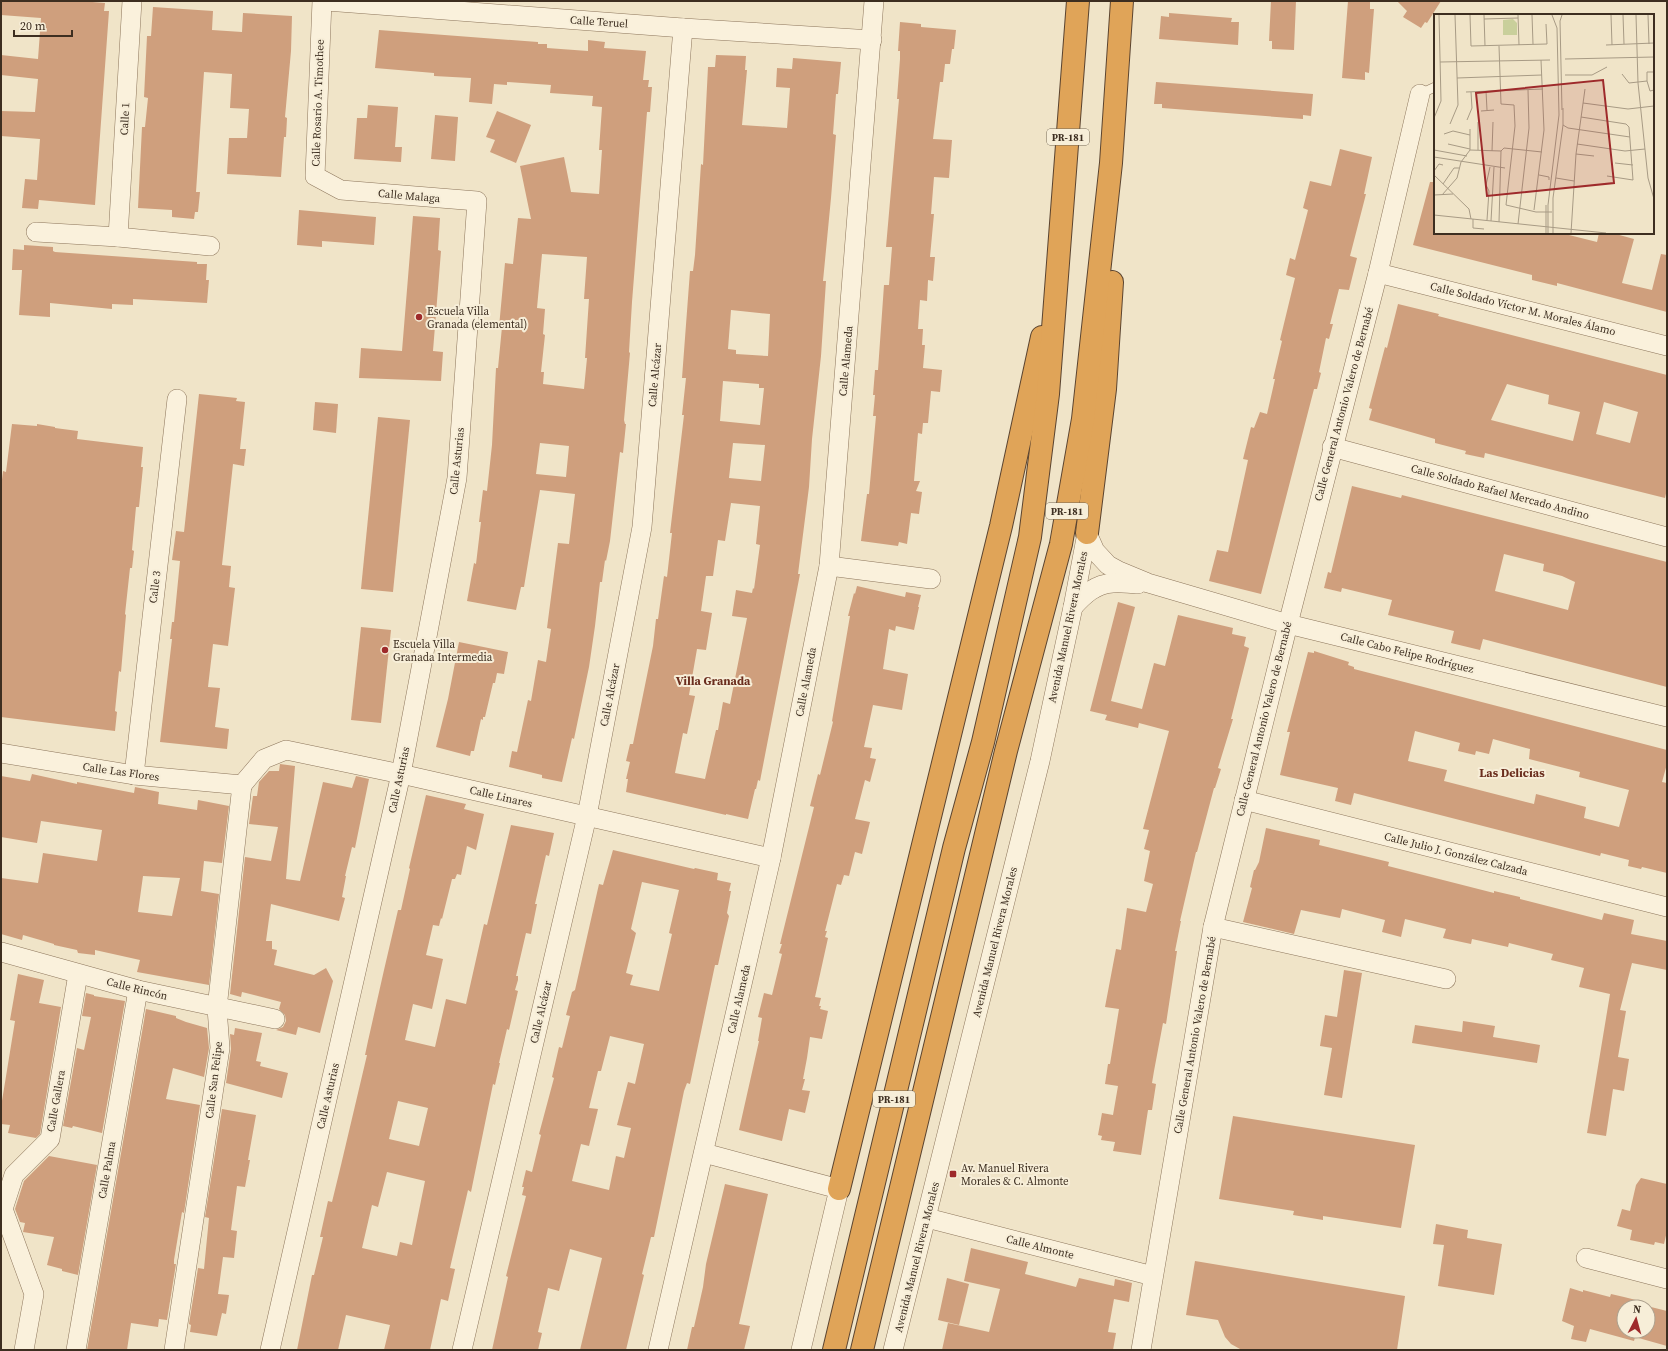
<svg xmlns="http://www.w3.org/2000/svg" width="1668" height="1351" font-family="'Source Serif 4',serif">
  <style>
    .building { fill: #cf9f7d; fill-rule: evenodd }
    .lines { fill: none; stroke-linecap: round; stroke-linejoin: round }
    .lane-casing { stroke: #8d765c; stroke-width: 10 }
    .street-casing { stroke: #8d765c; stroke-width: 20 }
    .highway-casing { stroke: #5b4430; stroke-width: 24 }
    .lane { stroke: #faf1dc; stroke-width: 9 }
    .street { stroke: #faf1dc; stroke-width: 19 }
    .highway { stroke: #e0a458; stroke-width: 22 }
    .poi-dot { fill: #9e2a2b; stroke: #f7eed8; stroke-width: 1.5 }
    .labels { text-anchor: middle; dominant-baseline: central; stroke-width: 4; stroke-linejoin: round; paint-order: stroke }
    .shield { fill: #f7eed8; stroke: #756857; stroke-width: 1 }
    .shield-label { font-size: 10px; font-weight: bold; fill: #3d2e20 }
    .street-label { font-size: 11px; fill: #3d2e20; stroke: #f7eed8 }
    .poi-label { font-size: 11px; fill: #3d2e20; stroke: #f7eed8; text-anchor: start }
    .neighbourhood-label { font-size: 12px; font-weight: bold; fill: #6b2e1e; stroke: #f7eed8 }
    .inset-road { fill: none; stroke: #a89b85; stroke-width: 1 }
    .view { fill: #9e2a2b; fill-opacity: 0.15; stroke: #9e2a2b; stroke-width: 2 }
    .inset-edge { fill: none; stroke: #3d2e20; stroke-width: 2 }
  </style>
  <rect width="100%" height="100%" fill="#f0e4c8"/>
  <!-- building -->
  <g class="building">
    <polygon points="1,1 80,1 105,3 104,11 109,11 95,205 39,200 38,209 22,208 25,179 37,180 40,139 1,136 1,111 35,112 38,79 1,75 1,55 38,59 41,18 1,15"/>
    <polygon points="1271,1 1296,1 1294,50 1272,49 1272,41 1269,41"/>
    <polygon points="1348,1 1370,1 1370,9 1374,9 1369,73 1365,72 1365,80 1342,78"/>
    <polygon points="1397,1 1441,1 1427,23 1425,22 1421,28 1403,17 1407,11"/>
    <polygon points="153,7 213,11 212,30 242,32 243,13 292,16 291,51 285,117 287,118 286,137 284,137 281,177 227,174 229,138 247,138 249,109 230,108 232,74 204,72 196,192 200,192 198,212 195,212 194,219 172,217 172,210 138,208 142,127 145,127 148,98 144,97 147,36 151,36"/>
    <polygon points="1169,13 1232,18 1231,22 1239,22 1238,45 1159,39 1161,16 1169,17"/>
    <polygon points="900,22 921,24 921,27 956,30 954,49 952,49 950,64 945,64 943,82 940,82 933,139 952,140 949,178 934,177 931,214 934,214 930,257 935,257 933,281 928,280 927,301 920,300 918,329 923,329 922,345 925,345 923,368 942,370 940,392 931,391 928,423 923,423 922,434 918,433 914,481 920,481 916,491 922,492 919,514 911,513 907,544 899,542 898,546 861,541 867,494 869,494 876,416 873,416 875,395 873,395 875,370 878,370 884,285 889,285 892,247 886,247 899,99 897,99 900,59 900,51 898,51"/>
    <path d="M379 30 538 42V44H547V48L588 51V40L605 42 604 48 646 51 643 80H649L648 87H652L650 112H647L632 302 629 352 630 353 624 420 625 424H626L623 453 620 452 610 541 606 561 605 560 602 582H600L595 626 589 667 574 739 572 738 562 782 542 778V775L509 767 512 751 517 752 528 700 531 701 538 660 546 662 551 629 547 628 558 543 569 544 575 494 540 490 524 587H521L516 610 467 601 474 563 476 564 481 522H479L483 490 487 491 492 445 496 368H498L502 327H499L505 263 513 264 518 218 531 219 520 166 564 157 571 192 599 194 602 150H599L602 107 592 106 593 96 550 93 551 85 507 82V85L494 84 492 104 469 102 471 78 434 76V73L375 68ZM542 254 587 257 584 299H589L585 358H587L584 389 543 384 544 372H541L545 335 543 334 545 309 537 308ZM540 443 569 446 566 477 536 474Z"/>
    <path d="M716 55 746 56 745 70H747L742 125 787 128 790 88 776 87 777 68 792 69 793 58 841 62 838 94H836L833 134 836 135 831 198 823 281H826L821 356 812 439 809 487 798 574H800L760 781 758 780 756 789H755L748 819 726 814V815L626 792 628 779H626L630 762 626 761 630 744H633L653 646 656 619H658L664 576 667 577 672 533H670L684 415H682L686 378H682L690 271H693L695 255 701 164 703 165 708 67H715ZM731 310 770 314 768 356 736 354V350L728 349ZM723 381 759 384V388H764L760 425 720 421ZM733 443 765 445 761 481 729 478ZM731 503 760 506 756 544 760 545 754 589 753 588 752 593 736 590 732 616 747 618 730 704 723 702 718 730H716L705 779 675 773 683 733 687 734 695 696 689 695 697 649 706 650 712 613 701 611 706 576H713L718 540 725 541Z"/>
    <polygon points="1156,82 1313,94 1311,116 1303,115 1303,119 1162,108 1162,104 1154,104"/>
    <polygon points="368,105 398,107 395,147 402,147 401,162 354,159 357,118 367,118"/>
    <polygon points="497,111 531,125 516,163 490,152 495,140 486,137"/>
    <polygon points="435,115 458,117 455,161 431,159"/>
    <polygon points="1340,149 1372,157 1364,194 1366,194 1350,256 1357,258 1349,290 1339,289 1330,324 1333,324 1329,339 1326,338 1319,372 1321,373 1317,389 1314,389 1261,594 1209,581 1217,550 1228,552 1248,460 1243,459 1251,427 1254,428 1260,412 1267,414 1275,379 1273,379 1282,341 1280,340 1295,278 1286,275 1290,258 1295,260 1308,210 1303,208 1310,181 1331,186"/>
    <polygon points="1430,182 1435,182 1435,233 1561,233 1597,242 1599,233 1612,233 1634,239 1622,283 1652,290 1661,254 1667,255 1667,312 1557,283 1557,286 1532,280 1532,275 1413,245"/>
    <polygon points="299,210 376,217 374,245 322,241 322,247 297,245"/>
    <polygon points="413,216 440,218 438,250 441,251 433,351 443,352 441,381 359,378 361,348 402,351"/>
    <polygon points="24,245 53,247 53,251 55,252 197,262 197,264 207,264 206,280 209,280 207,303 133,299 133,305 112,304 112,309 50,303 50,317 19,315 22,270 12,270 13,249 24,250"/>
    <path d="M1398 304 1439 314 1438 316 1667 375V489L1665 498 1485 453 1484 458 1465 454 1466 451 1435 443V439L1369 420 1372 409 1369 408 1385 347 1387 348ZM1507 384 1549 395 1548 404 1580 412 1573 441 1491 420ZM1604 402 1638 412 1630 443 1596 434Z"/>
    <polygon points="199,394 237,398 236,401 245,402 240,449 246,449 244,466 233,464 222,565 231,566 229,587 235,588 228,646 213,644 208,687 220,688 215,727 229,729 227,749 160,742 172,639 170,639 172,622 174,622 180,561 172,560 176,531 184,532"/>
    <polygon points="315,402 338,404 336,433 313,430"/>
    <polygon points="378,417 410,420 393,592 361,589"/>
    <polygon points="12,424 37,426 37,424 55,427 55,428 78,431 77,439 143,447 141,467 143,467 139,507 136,507 132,550 134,551 132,568 130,568 125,614 126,615 121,672 119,671 115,711 117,712 115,731 1,717 1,488 3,471 6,472"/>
    <path d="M1352 486 1401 498 1402 495 1667 562V687L1483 639 1480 650 1451 643 1454 631 1388 615 1392 600 1342 588 1341 592 1324 588 1328 572 1331 573ZM1504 554 1544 564 1543 571 1562 576 1575 582 1568 610 1495 591Z"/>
    <polygon points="857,586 905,597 906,592 921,595 918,607 919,607 914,630 896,626 895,631 889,629 883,669 908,674 902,710 873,705 864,747 872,748 870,758 876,759 870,782 865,780 855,819 870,822 862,854 855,852 849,876 844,875 841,885 837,884 825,931 827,931 825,937 828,938 815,997 821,998 819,1006 821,1006 820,1009 828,1011 822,1039 810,1037 807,1058 803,1079 805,1079 802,1090 810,1091 805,1113 789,1109 782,1141 739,1130 759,1041 758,1041 762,1018 758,1017 764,993 772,995 782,954 779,953 782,944 780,944 814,807 810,806 818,774 820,775 833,722 832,721 850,616 848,616 854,593 855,594"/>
    <polygon points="1118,602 1135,607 1111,701 1142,709 1154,663 1165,666 1178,615 1233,628 1232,634 1246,637 1244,646 1249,648 1231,719 1233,719 1218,768 1221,769 1215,788 1214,788 1197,852 1196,852 1180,921 1181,921 1175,951 1177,951 1166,1024 1163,1023 1154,1071 1152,1083 1156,1084 1152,1110 1148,1110 1141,1155 1113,1151 1115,1142 1101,1140 1102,1136 1098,1135 1102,1113 1113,1115 1118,1086 1105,1084 1108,1064 1110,1064 1119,1009 1105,1007 1116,949 1121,950 1127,908 1146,912 1153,884 1144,881 1150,851 1144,849 1149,830 1143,829 1169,731 1139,723 1138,728 1105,720 1107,715 1090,711"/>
    <polygon points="361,627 391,630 381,723 351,720"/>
    <polygon points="459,642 508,652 504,674 497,673 495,683 493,683 485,717 483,717 483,720 481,719 474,751 471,751 470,756 436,747 448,699"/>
    <path d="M1314 651 1349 662 1348 665 1354 667V669L1667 750V764L1662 782 1667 783V873L1642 867 1641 869 1628 866 1629 860 1601 853 1600 856 1354 793 1351 805 1335 801 1338 788 1280 775 1290 732H1287L1308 652 1314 653ZM1415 731 1460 743 1458 751 1475 755 1476 751 1489 754 1493 739 1530 749 1529 759 1580 772 1579 777 1629 790 1619 827 1584 818 1586 807 1536 794 1534 804 1444 781 1447 770 1408 761Z"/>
    <polygon points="280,764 295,766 286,879 300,881 323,782 352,788 356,776 369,779 355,848 352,847 345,876 346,876 342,897 345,898 339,921 271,904 266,941 272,941 272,949 277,950 274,965 314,975 326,968 333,981 320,1033 298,1027 296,1035 276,1030 283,1027 286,1021 285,1015 279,1009 281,1002 242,992 241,997 230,994 245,857 271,861 278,827 249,824 253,796 257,796 259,782 269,771 279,771"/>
    <path d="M32 774 77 784V782L134 793 135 787 159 792 158 804 197 810 198 800 229 806 222 863 204 861 201 891 219 894 209 985 137 972 140 960 95 950V955L78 953 77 950 54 945V944L23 935 22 940 1 934V878L38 883 43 853 97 861 102 830 41 821 37 843 1 837V776L30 781ZM143 876 180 878 172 916 138 912Z"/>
    <path d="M426 795 466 804 464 809 484 814 476 850 467 846 461 875 457 874 455 879H452L442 919 441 918 439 926 433 925 426 955 443 959 432 1009 413 1004 405 1040 435 1047 446 999 466 1004 484 924 487 925 511 825 554 833 549 856 546 855 535 904H537L531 934 526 933 516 976H518V980L515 990 518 991 509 1030 507 1029 499 1063H500L495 1085 493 1084 471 1192 468 1190 450 1268 455 1269 448 1301 441 1299 430 1350H384L390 1325 346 1315 338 1350H297L312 1275H314L323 1237H320L328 1201 332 1202 341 1165 367 1055H365L368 1041 384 970 398 910H401L410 869 409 868ZM398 1101 428 1108 419 1146 389 1139ZM387 1172 425 1181 412 1245 400 1242 397 1256 362 1248 372 1205 378 1207Z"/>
    <polygon points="1266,828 1320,840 1319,845 1389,862 1388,866 1494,893 1494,891 1520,897 1520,899 1602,920 1604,913 1634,920 1631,934 1667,941 1667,970 1632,963 1620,1010 1626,1011 1618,1057 1629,1059 1624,1091 1613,1089 1606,1136 1587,1133 1610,994 1579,987 1584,968 1551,960 1553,954 1509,943 1508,947 1472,939 1471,944 1443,938 1446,929 1405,919 1401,937 1382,932 1385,920 1342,909 1340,918 1301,910 1294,934 1243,922 1252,888 1250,887 1254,870 1255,870 1259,862"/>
    <path d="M613 850 694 869 695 868 718 873 717 880 731 883 729 891H731L727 913 729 916 723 942 718 965H715L690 1084 687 1083 684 1091 654 1237H651L642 1274 644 1275 626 1350H580L602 1258 570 1249 559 1291 548 1288 538 1332 542 1333 538 1350H492L508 1277 506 1276 526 1196 522 1195 524 1187H522L526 1170 532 1172 541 1135 539 1134 554 1078 552 1077 559 1047 562 1048 570 1016 566 1015 572 992 575 990 599 884 603 885ZM642 882 679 890 669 933 672 934 659 991 630 985 633 975 626 973 636 933 631 929ZM610 1036 644 1044 635 1084 628 1082 617 1125 631 1128 624 1158 616 1156 609 1190 572 1181 581 1144 589 1146 598 1109 589 1108 598 1071H601Z"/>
    <polygon points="1344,970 1362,973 1342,1098 1324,1095 1332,1048 1320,1046 1325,1015 1337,1017"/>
    <polygon points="18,974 44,980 39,1003 61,1007 40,1134 36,1138 8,1133 10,1125 1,1124 1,1107 15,1021 10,1020"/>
    <polygon points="86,993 94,995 94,996 125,1001 102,1133 73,1126 72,1128 63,1126 77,1048 84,1050 91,1017 82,1016"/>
    <polygon points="146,1009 176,1016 176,1018 186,1022 207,1028 209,1048 204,1077 173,1068 166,1099 200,1105 184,1213 182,1212 174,1260 174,1264 176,1264 167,1320 159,1319 158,1327 131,1323 127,1350 87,1350"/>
    <polygon points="1463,1021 1495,1026 1493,1037 1540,1045 1537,1063 1412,1043 1415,1025 1462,1032"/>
    <polygon points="235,1028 262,1033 256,1061 261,1062 260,1066 288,1073 282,1098 226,1083 231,1049 230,1034 234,1035"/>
    <polygon points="222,1109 256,1115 248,1160 250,1160 245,1187 237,1186 231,1230 237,1231 234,1258 223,1257 218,1294 229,1295 226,1314 222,1313 217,1336 190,1332 191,1325 189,1324 198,1268 204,1269 209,1218 205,1217"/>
    <polygon points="1233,1116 1415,1145 1401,1228 1323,1216 1323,1220 1293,1215 1294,1211 1219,1199"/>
    <polygon points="49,1156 97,1165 78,1275 62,1271 62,1269 47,1265 54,1237 23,1232 25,1223 20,1222 15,1209 24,1181"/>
    <polygon points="1641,1178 1667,1184 1667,1231 1664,1244 1655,1242 1654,1245 1630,1240 1632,1230 1617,1226 1622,1209 1630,1211 1636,1185"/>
    <polygon points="725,1184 768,1194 739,1324 750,1326 744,1350 687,1350 692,1327 694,1327 703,1287 706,1264"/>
    <polygon points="1436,1224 1468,1230 1467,1238 1502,1244 1494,1295 1438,1286 1444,1245 1433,1244"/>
    <polygon points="971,1248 1028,1262 1025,1274 1076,1287 1079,1278 1114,1286 1115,1279 1132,1283 1129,1302 1114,1299 1108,1332 1116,1333 1113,1350 942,1350 948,1323 989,1332 1000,1289 964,1281"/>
    <polygon points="1195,1261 1405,1296 1397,1350 1240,1349 1231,1344 1225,1337 1218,1320 1186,1315"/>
    <polygon points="947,1278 969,1284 959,1325 938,1320"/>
    <path d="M1570 1288 1583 1292V1290L1610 1297 1611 1294 1624 1297 1644 1302 1643 1305 1667 1311V1346L1635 1337 1634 1341 1590 1329 1586 1342 1571 1339 1574 1326 1562 1321ZM1624 1307H1648V1331H1624Z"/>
  </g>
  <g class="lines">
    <!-- lane casing -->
    <g class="lane-casing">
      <polyline id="lane" points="1420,94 1435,87"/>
    </g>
    <!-- street casing -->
    <g class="street-casing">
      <g id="street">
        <polyline points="326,1 683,28 872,40"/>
        <polyline points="36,232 118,237 210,246"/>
        <polyline points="118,237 132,1"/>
        <polyline points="1378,273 1667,346"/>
        <polyline points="1332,447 1667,537"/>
        <polyline points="1087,533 1095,551 1108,565 1119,571 1148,583 1288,624 1667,717"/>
        <polyline points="829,566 931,579"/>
        <path d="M1073 607C1084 595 1095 584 1113 583 1121 582 1130 584 1138 584"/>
        <polyline points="1,753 134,775 242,785"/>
        <polyline points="134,775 177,399"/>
        <polyline points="242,785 264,759 286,750 401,774 771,858"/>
        <polyline points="1244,800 1667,907"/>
        <polyline points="1213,927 1446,979"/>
        <polyline points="1,952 138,990 275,1019"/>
        <polyline points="704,1153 839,1189 801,1350"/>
        <polyline points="927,1218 1153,1276"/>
        <polyline points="1586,1258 1667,1279"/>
        <polyline points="24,1350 34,1294 3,1209 14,1175 50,1139 78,974"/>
        <polyline points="76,1350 138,990"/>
        <polyline points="174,1350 220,1048 217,1008 242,785"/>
        <polyline points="270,1350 401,774 457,478 477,201 341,190 315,176 322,1"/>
        <polyline points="462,1350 587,816 642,527 683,28"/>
        <polyline points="658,1350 771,858 829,566 874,1"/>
        <polyline points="893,1350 1040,761 1073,607 1087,533"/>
        <polyline points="1141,1350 1213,927 1288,624 1378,273 1420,94"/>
      </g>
    </g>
    <!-- highway casing -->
    <g class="highway-casing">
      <g id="highway">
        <polyline points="1087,533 1105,389 1112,282"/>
        <polyline points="839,1189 1001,526 1042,337"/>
        <polyline points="834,1350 954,848 983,742 1030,537 1048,394 1078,1"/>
        <polyline points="862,1350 1006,751 1061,544 1083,419 1111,163 1122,1"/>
      </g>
    </g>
    <!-- lane -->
    <use href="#lane" class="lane"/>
    <!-- street -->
    <use href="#street" class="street"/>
    <!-- highway -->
    <use href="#highway" class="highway"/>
  </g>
  <!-- markers -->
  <g class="poi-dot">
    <circle cx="419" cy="317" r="4"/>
    <circle cx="385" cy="650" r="4"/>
    <rect x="949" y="1170" width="8" height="8" rx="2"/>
  </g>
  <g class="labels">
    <!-- shield labels -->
    <g class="shield">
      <rect x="1047" y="129" width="42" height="16" rx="3"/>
      <rect x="1046" y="503" width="42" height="16" rx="3"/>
      <rect x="873" y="1091" width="42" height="16" rx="3"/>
    </g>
    <g class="shield-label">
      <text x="1068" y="137">PR-181</text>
      <text x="1067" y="511">PR-181</text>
      <text x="894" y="1099">PR-181</text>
    </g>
    <!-- street labels -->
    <g class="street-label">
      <text transform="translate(599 22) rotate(4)">Calle Teruel</text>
      <text transform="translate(318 103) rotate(-88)">Calle Rosario A. Timothee</text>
      <text transform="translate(125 119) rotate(-87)">Calle 1</text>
      <text transform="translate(409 196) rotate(5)">Calle Malaga</text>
      <text transform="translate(1523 309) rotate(14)">Calle Soldado Víctor M. Morales Álamo</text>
      <text transform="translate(846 361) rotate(-85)">Calle Alameda</text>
      <text transform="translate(655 375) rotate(-85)">Calle Alcázar</text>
      <text transform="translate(1344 404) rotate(-75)">Calle General Antonio Valero de Bernabé</text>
      <text transform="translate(457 461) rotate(-84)">Calle Asturias</text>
      <text transform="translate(1500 492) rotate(15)">Calle Soldado Rafael Mercado Andino</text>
      <text transform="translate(155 587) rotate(-83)">Calle 3</text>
      <text transform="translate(1068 627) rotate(-78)">Avenida Manuel Rivera Morales</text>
      <text transform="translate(1407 653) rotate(14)">Calle Cabo Felipe Rodríguez</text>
      <text transform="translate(806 682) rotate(-79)">Calle Alameda</text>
      <text transform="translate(610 695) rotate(-79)">Calle Alcázar</text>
      <text transform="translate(1264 719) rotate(-76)">Calle General Antonio Valero de Bernabé</text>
      <text transform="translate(121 772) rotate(8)">Calle Las Flores</text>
      <text transform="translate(399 780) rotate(-78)">Calle Asturias</text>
      <text transform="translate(501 797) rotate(13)">Calle Linares</text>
      <text transform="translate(1456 854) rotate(14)">Calle Julio J. González Calzada</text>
      <text transform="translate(995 942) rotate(-76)">Avenida Manuel Rivera Morales</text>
      <text transform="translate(137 989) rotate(14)">Calle Rincón</text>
      <text transform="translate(739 999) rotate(-77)">Calle Alameda</text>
      <text transform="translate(541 1012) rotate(-77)">Calle Alcázar</text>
      <text transform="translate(1195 1035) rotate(-80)">Calle General Antonio Valero de Bernabé</text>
      <text transform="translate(214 1080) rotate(-83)">Calle San Felipe</text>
      <text transform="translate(328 1096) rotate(-77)">Calle Asturias</text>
      <text transform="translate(56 1101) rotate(-80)">Calle Gallera</text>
      <text transform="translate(107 1170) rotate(-80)">Calle Palma</text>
      <text transform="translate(1040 1247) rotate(14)">Calle Almonte</text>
      <text transform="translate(917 1257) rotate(-76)">Avenida Manuel Rivera Morales</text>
    </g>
    <!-- poi labels -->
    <g class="poi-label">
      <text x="427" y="311">Escuela Villa<tspan x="427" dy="13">Granada (elemental)</tspan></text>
      <text x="393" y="644">Escuela Villa<tspan x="393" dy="13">Granada Intermedia</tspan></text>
      <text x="961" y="1168">Av. Manuel Rivera<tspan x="961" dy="13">Morales &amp; C. Almonte</tspan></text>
    </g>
    <!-- neighbourhood labels -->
    <g class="neighbourhood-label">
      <text x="713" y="681">Villa Granada</text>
      <text x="1512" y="773">Las Delicias</text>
    </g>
  </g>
  <!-- overview -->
  <g transform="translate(1434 14)">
    <rect width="220" height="220" fill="#f0e4c8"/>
    <path d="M79 5 83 9V21H69V6Z" fill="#c9cf9b"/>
    <path class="inset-road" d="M36 1 37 32 113 30 112 10M50 1 51 32M84 1 85 31M98 1 99 30M177 1 178 31M189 1 190 30M202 1 204 69 214 164 220 185M214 1 215 30M50 5 84 4M172 31 220 29M65 32 67 90 80 91 81 112 72 191 102 198H118M131 45 220 43M6 48 116 46M188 60 195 69 213 67 216 77 220 76M131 61H158L173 53M23 64 108 61M213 67V58H220M52 77 53 96M32 78 109 75M149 89 194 95 220 92M128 96 126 7 128 1M47 97 60 96M147 103 192 110 195 113 199 166 173 162M0 104 7 87 5 1M33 106 38 94 37 78M16 110 24 91 21 1M129 111V94M10 120 19 117 36 121M14 130 36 135M143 130 191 137 211 135M0 136 33 142M36 136 67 137M44 136V108M58 137 59 108M67 137 70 134 108 138M142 140 160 142M0 143 71 154M181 149 199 151M0 157 5 150 9 151M0 161 35 195 37 205M105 161 115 163V166M122 164 140 167M9 170 20 154H25M0 181 19 180M8 181 23 164 27 148 36 136V115M100 196 110 116 107 46M0 201 172 219M39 205V214L50 215M53 206 55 177 52 171 56 153M57 207 60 153M65 208 67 137M84 210 95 114 94 76M112 219V191M114 219V191L125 101 123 14 118 1M119 219V184L129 111 134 114 196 123M137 219 142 140 151 75"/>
    <path class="view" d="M169 66 180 169 53 182 42 79Z"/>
    <rect width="220" height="220" class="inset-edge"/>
  </g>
  <!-- border -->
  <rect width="1668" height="1351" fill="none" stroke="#3d2e20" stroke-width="4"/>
  <!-- north arrow -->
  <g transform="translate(1636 1319) rotate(6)"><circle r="19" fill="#f7eed8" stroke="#ada18e"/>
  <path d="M0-3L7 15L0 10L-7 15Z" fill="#9e2a2b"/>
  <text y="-6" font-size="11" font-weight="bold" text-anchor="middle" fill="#3d2e20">N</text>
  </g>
  <!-- scale -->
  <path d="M14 30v6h58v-6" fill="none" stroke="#3d2e20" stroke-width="2"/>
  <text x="20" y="30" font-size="12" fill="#3d2e20" stroke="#f7eed8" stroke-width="3" paint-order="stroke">20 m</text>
</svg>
